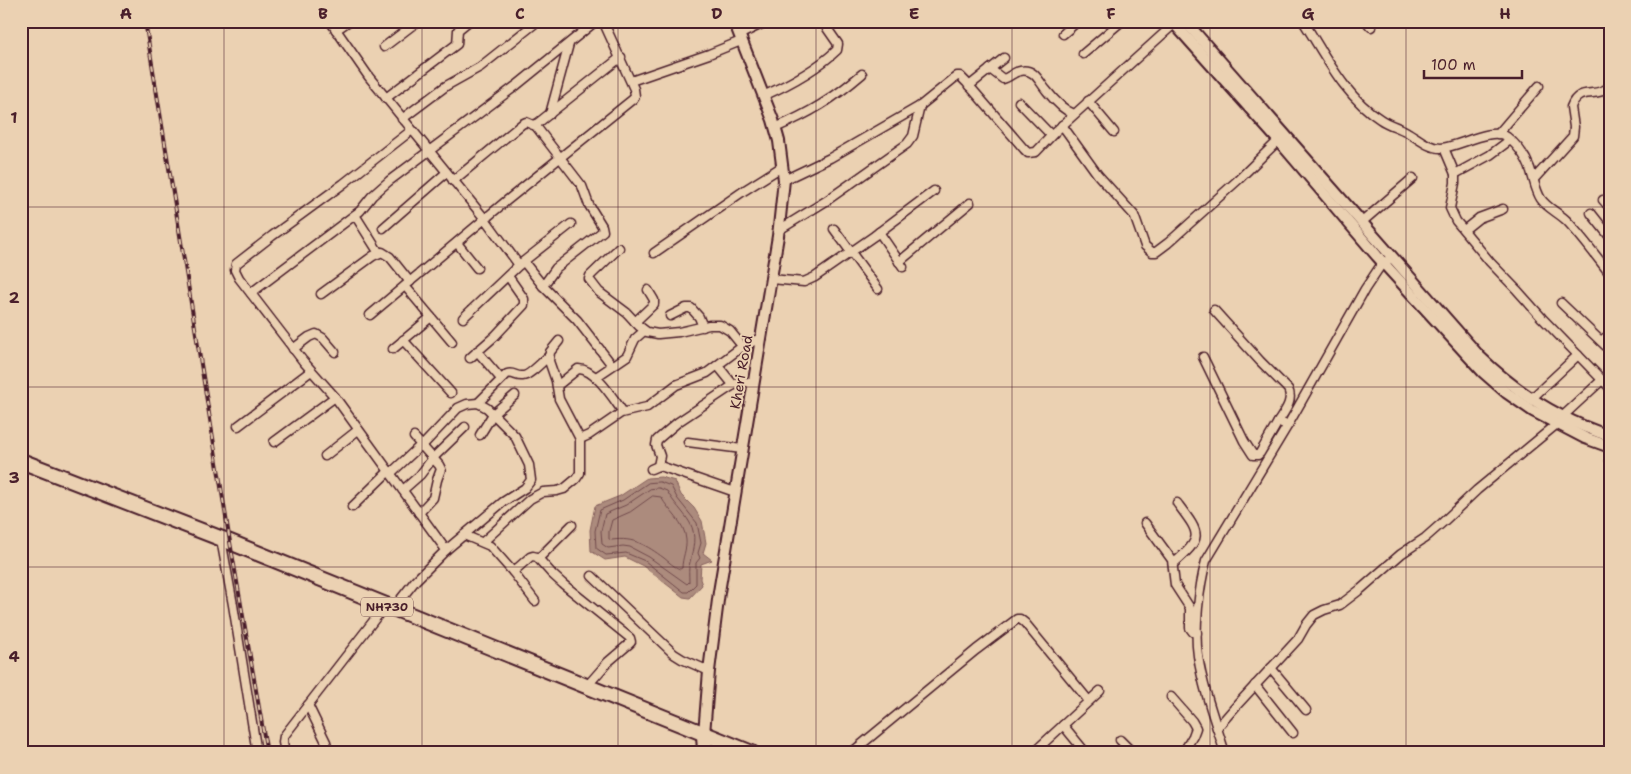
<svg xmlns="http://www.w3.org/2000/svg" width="1631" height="774" font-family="'Shantell Sans',sans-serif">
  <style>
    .water { fill: #ac8b7d; stroke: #85605c }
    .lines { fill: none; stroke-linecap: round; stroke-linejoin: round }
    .shore { stroke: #714a4c; stroke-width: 1 }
    .street-casing { stroke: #4a1f2b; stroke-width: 11 }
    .secondary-casing { stroke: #4a1f2b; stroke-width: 14 }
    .highway-casing { stroke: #4a1f2b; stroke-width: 18 }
    .street { stroke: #ebd1b2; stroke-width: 8 }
    .secondary { stroke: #ebd1b2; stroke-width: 10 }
    .highway { stroke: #ebd1b2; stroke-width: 14 }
    .rail-casing { stroke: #4a1f2b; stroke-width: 4 }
    .rail { stroke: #ebd1b2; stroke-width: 2; stroke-dasharray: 5.5; stroke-linecap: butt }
    .grid { fill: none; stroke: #4a1f2b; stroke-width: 1; stroke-opacity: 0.55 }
    .labels { text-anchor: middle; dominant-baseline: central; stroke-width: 4; stroke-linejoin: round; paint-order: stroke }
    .shield { fill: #ebd1b2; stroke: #7a5454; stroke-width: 1 }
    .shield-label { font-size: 12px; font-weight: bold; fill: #4a1f2b }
    .street-label { font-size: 14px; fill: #4a1f2b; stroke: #ebd1b2 }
    .neatline { fill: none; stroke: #4a1f2b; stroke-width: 2 }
    .grid-label { font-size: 16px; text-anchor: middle; font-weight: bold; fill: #4a1f2b }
  </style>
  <rect width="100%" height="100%" fill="#ebd1b2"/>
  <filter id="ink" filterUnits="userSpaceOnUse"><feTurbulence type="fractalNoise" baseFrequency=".02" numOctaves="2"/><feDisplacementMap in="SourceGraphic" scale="10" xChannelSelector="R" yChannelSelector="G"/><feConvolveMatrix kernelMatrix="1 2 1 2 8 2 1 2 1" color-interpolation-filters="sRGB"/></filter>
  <g filter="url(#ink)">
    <!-- water -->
    <polygon class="water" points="661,477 675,481 681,495 694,508 702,521 706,543 703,553 712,560 701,564 700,579 702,585 690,598 683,597 643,566 625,557 605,560 591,551 590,530 595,506 620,496 647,478"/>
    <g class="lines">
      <!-- shore -->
      <g class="shore">
        <polygon points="660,482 671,486 677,498 697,523 701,543 698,553 700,558 696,563 696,584 688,592 684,592 645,561 626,553 606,555 596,548 595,531 600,510 623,500 648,483"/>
        <path d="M659 488 667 491C674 504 683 511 690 523 697 535 693 550 690 562 688 568 689 575 689 582L687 584 649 557 630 547 623 546 608 548 602 544 601 531 605 514 626 505 650 489Z"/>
        <path d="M653 496 661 497C669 512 685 522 686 540 687 549 682 558 682 568L680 569C674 567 669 562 664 558 646 545 634 537 612 540L609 539V531L612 520 630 512Z"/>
      </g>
      <!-- street casing -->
      <g class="street-casing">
        <g id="street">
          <polyline points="330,21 369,77 485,219 519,265"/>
          <path d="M1303 21C1325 55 1345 97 1380 119 1388 125 1399 127 1407 132 1418 138 1428 148 1441 148 1459 147 1492 126 1507 137 1520 147 1529 162 1533 178 1535 185 1537 193 1541 199 1547 208 1559 213 1567 221 1583 238 1596 256 1610 274"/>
          <polyline points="1366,21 1371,27"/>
          <polyline points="336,30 349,21"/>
          <polyline points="1063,34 1078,21"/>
          <polyline points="739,35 768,21"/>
          <polyline points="384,47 418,21"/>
          <polyline points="1083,54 1122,21"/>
          <path d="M990 69 1003 79C1009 78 1013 72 1020 71 1035 68 1039 82 1047 91 1054 100 1063 110 1074 114"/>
          <polyline points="631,81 709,54 741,41"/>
          <polyline points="969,86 1004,58"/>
          <path d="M763 96C790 84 816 70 837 50L838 44 822 21"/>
          <polyline points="386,98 457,44 458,30 469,21"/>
          <polyline points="1088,101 1114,132"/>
          <polyline points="1019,102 1051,135"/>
          <polyline points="550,114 569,44"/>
          <polyline points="402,119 446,86 480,67 538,21"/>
          <polyline points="535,125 582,186 589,205 602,226 603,231 556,268 543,286"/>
          <polyline points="1062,125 1098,175 1134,215 1145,246 1152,252 1156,252 1168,243 1238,180 1282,137"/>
          <path d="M775 128C810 113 833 99 862 74"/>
          <polyline points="412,130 343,184 272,236 236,264 235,270 239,278 303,361 335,397 446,550"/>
          <polyline points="1498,134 1539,86"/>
          <polyline points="1444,148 1455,174 1455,183 1450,208 1456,221 1490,262 1517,290 1542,318 1610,388"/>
          <polyline points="1455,174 1490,155 1510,140"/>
          <path d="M1534 179 1573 136 1574 127 1571 107C1579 85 1595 100 1610 86"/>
          <polyline points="784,180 830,158 920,106 957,76 960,76 966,82 1024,149 1028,153 1036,152 1055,132 1174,24"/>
          <polyline points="453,181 522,124 526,122 533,125 538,123 621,57"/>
          <polyline points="1603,200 1610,208"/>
          <polyline points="1591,213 1610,237"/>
          <polyline points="355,215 379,253"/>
          <polyline points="1362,222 1413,178"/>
          <polyline points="383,228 446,173"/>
          <polyline points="834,229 878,289"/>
          <polyline points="779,230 826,201 907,144 913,136 920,106"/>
          <polyline points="1464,230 1479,218 1503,209"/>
          <polyline points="879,232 903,267"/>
          <polyline points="457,243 477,268"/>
          <polyline points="619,248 590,276 589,279 599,292 627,313 639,326 647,332 658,334 679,332 709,325 720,325 730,331 743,347"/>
          <polyline points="654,253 745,190 783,166"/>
          <polyline points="524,262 543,286 577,320 612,365"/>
          <polyline points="899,262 970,203"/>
          <polyline points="771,279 804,282 815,277 874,236 934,191"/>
          <polyline points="405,286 452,342"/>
          <polyline points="251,293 360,211 372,196 389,181 517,85 596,21"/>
          <polyline points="321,294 373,256 382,252 390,257 410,282"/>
          <polyline points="1561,303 1610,350"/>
          <path d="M1214 310 1260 361 1288 389C1294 401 1284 412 1278 422"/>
          <polyline points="370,315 505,202 633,99 635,96 634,89 603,21"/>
          <polyline points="670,316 686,308 691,308 699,317 703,327"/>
          <polyline points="463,318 519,265 571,224"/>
          <polyline points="635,322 654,304 654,300 648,290"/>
          <polyline points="403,340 451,393"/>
          <polyline points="1601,341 1610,334"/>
          <polyline points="293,349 309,337 316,334 323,338 335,352"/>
          <polyline points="393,349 431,317"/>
          <polyline points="477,351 501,379"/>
          <polyline points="1203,357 1244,441 1253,455 1258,455 1260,453 1278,422 1288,425"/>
          <polyline points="470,358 495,336 524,305 524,299 508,276"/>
          <polyline points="596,377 627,356 635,339 644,331"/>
          <path d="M557 386 578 369C595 368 614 400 623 412"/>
          <polyline points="732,386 743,381 753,384"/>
          <polyline points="1531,399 1578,355"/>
          <path d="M478 403 507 374C514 372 516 377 523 376 529 376 543 361 549 356"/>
          <polyline points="1562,417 1602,380"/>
          <polyline points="238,426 311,371"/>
          <polyline points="480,435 493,414 515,395"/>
          <polyline points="414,437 439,465 441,469 437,480 433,498 419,513"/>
          <polyline points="580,439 589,435 621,413 647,407 676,385 707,373 739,349 760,338"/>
          <polyline points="274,442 335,397"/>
          <polyline points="688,442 742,449"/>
          <polyline points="325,456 358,430"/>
          <polyline points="1610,459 1610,460"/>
          <polyline points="658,466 660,456 656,445 657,440 678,422 732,386 731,382 718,366"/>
          <polyline points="651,469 658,466 663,467 735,492"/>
          <polyline points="391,473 421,445"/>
          <polyline points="403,490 420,475 433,458 465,427"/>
          <polyline points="352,507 389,471"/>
          <polyline points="1145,523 1172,560 1175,585 1190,608 1190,628 1193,632 1197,633"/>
          <polyline points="464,535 490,546 513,572 535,601"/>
          <polyline points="221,539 233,605 257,753"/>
          <polyline points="483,542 530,499 543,492 557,491 564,489 576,479 580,473 580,439 559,399 556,381 549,361 550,352 559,341"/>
          <polyline points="539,558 572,525"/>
          <path d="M1173 564C1204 537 1201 535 1177 503"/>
          <polyline points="513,572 530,557 533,556 537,557 552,574 563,584 630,638 631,642 629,644 608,662 587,686"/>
          <polyline points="592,576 674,654 682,659 709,671"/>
          <polyline points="393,609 415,581 446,550 503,502 525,488 531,480 529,465 515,436 487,408 478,403 467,404 458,408 422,446"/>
          <polyline points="1271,668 1306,710"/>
          <polyline points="1255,685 1293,733"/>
          <polyline points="1171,697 1192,721 1196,728 1193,736 1183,753"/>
          <polyline points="308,705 326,742 329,753"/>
          <polyline points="1063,725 1086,753"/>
          <polyline points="1217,728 1237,705 1298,639 1306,625 1314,615 1324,610 1340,605 1361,589 1401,554 1425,538 1442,523 1477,490 1557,424"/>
          <polyline points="1120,740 1133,753"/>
          <polyline points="285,753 283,742 284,736 385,606"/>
          <polyline points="851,753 976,650 1017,619 1020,619 1025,623 1089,701"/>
          <polyline points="1033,753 1100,691"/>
          <path d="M1225 753C1215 721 1203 689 1198 656 1194 630 1199 587 1206 561L1288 425 1365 289 1383 262 1387 261"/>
        </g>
      </g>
      <!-- secondary casing -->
      <g class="secondary-casing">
        <g id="secondary">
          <polyline points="1172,21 1279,141 1377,256 1483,372 1507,393 1533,411 1585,438 1610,447"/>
          <path d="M1185 21 1480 357C1517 393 1560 420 1610 436"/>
          <polyline points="704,734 709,671 719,592 778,236 784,180 779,141 773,120 734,21"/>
        </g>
      </g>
      <!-- highway casing -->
      <g class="highway-casing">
        <g id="highway">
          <polyline points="21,461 230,542 752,753"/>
          <polyline points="704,734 705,753"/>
        </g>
      </g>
      <!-- street -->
      <use href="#street" class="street"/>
      <!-- secondary -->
      <use href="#secondary" class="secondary"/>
      <!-- highway -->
      <use href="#highway" class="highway"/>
      <!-- rail casing -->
      <g class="rail-casing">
        <polyline id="rail" points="145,21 230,542 267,753"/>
      </g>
      <!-- rail -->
      <use href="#rail" class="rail"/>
    </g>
  </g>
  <!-- grid -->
  <path class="grid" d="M224 21V753M422 21V753M618 21V753M816 21V753M1012 21V753M1210 21V753M1406 21V753M21 207H1610M21 387H1610M21 567H1610"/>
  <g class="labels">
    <!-- shield labels -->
    <rect class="shield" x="361" y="597.5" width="52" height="19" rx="4"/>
    <g class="shield-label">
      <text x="387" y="607">NH730</text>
    </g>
    <!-- street labels -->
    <g class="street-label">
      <text transform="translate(741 372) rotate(-80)">Kheri Road</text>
    </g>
  </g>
  <!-- margin -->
  <rect width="1631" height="774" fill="none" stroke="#ebd1b2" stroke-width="55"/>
  <!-- scale -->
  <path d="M1424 70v8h98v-8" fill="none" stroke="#4a1f2b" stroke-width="2.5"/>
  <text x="1431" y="70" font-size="15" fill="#4a1f2b" stroke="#ebd1b2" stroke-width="4" paint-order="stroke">100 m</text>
  <rect x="28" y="28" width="1576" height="718" class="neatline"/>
  <g class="grid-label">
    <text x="126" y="19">A</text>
    <text x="323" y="19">B</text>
    <text x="520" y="19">C</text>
    <text x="717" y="19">D</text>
    <text x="914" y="19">E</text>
    <text x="1111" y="19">F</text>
    <text x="1308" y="19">G</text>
    <text x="1505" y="19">H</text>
    <text x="14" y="123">1</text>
    <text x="14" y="303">2</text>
    <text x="14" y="483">3</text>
    <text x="14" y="662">4</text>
  </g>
</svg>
